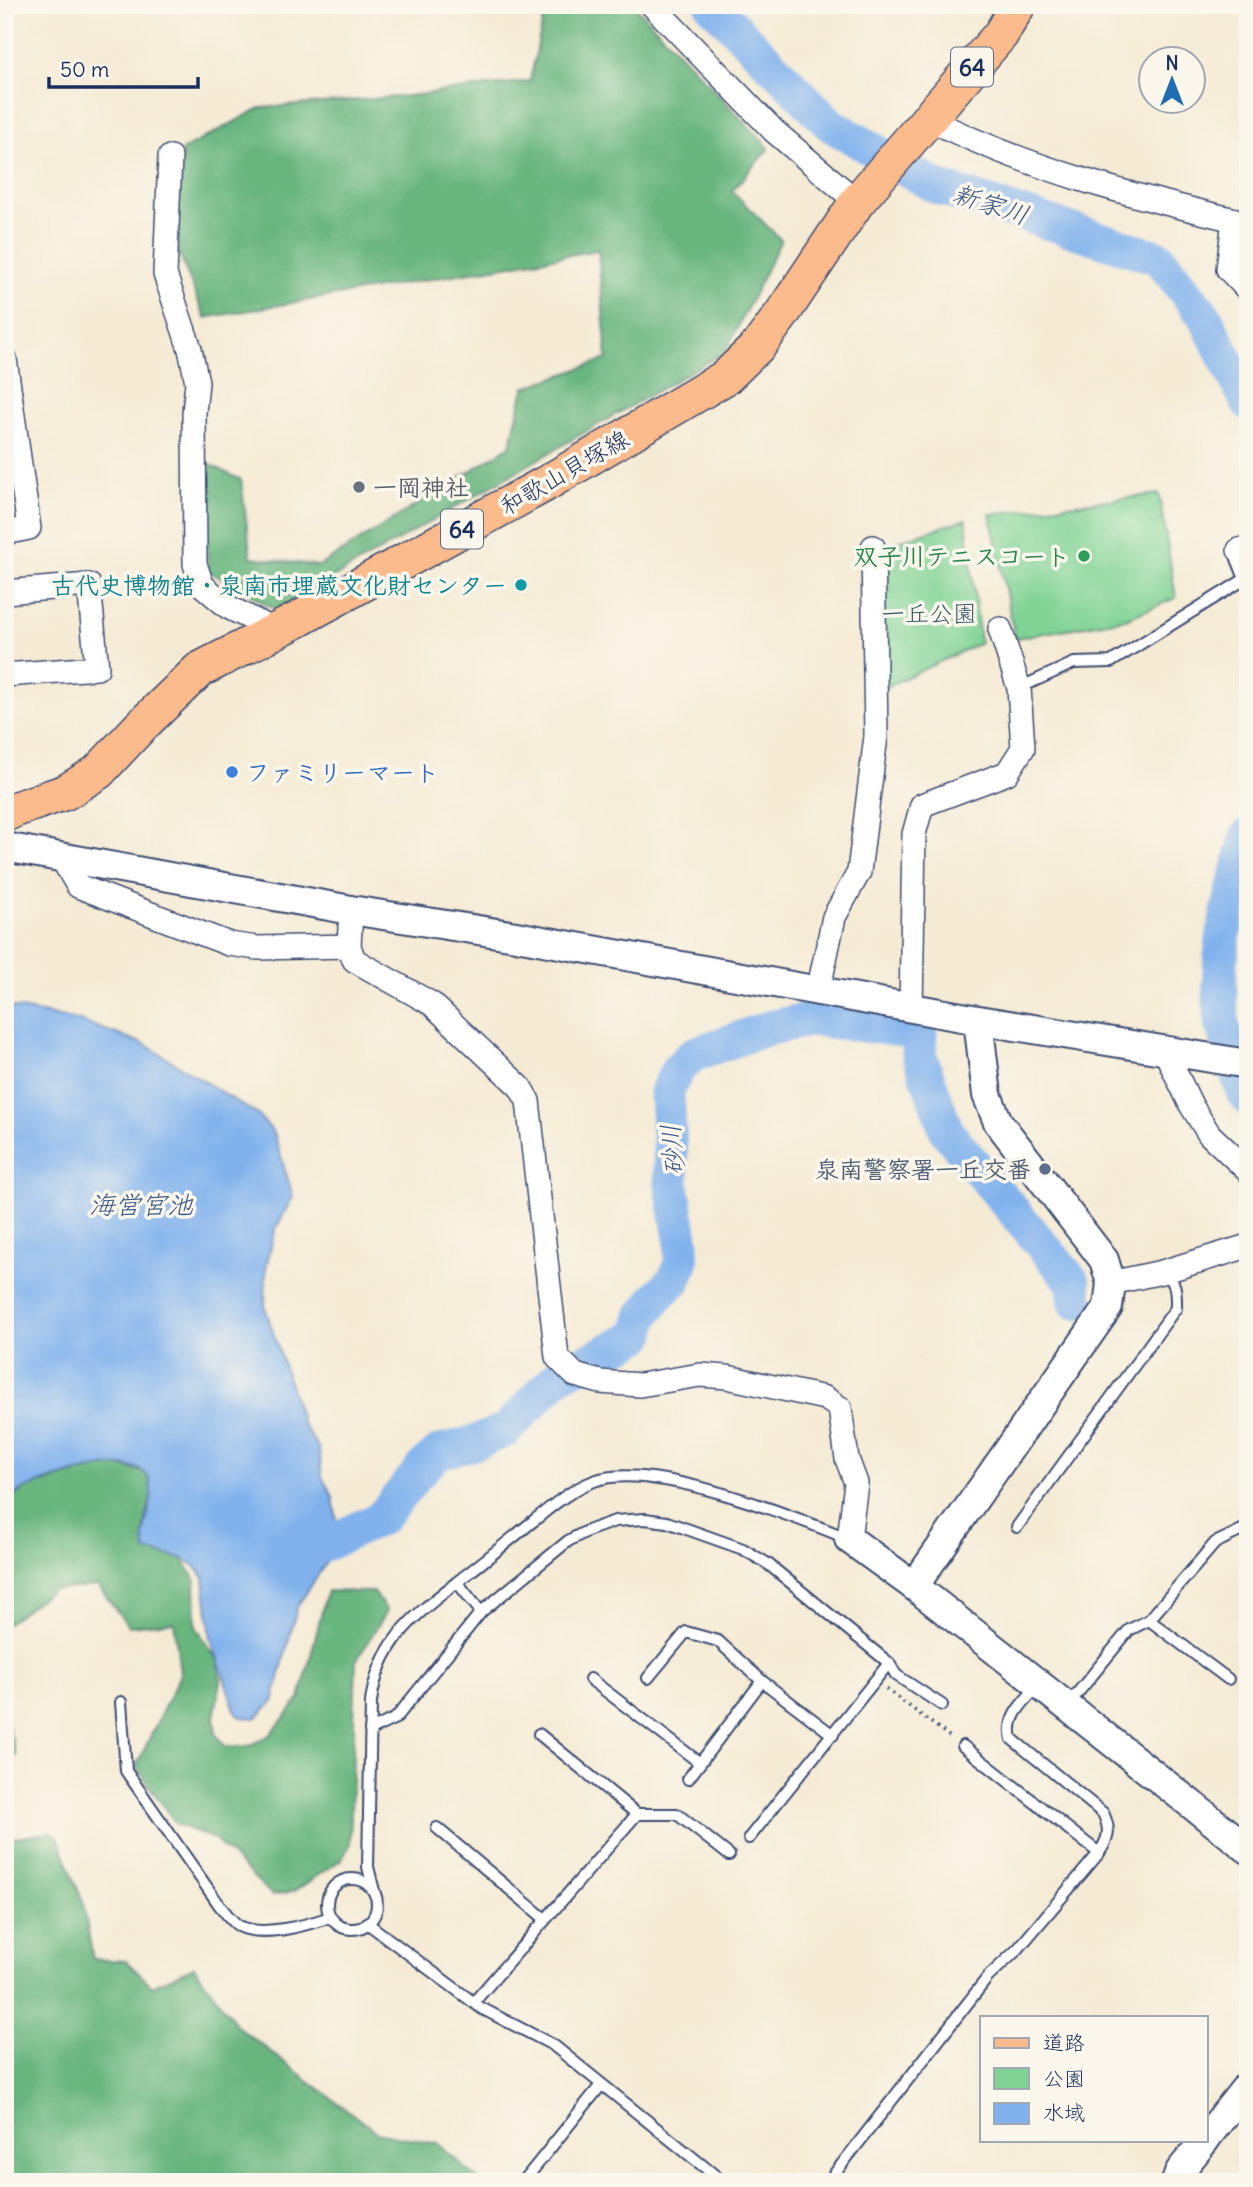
<svg xmlns="http://www.w3.org/2000/svg" width="1253" height="2187" font-family="Delius,'Klee One',sans-serif">
  <style>
    .green { fill: #81d395; stroke: #4e817a; stroke-width: 2 }
    .forest { fill: #68b57e; stroke: #42726e; stroke-width: 2 }
    .water { fill: #81b2ed; stroke: #4e70a6; stroke-width: 2 }
    .lines { fill: none; stroke-linecap: round; stroke-linejoin: round }
    .river { stroke: #81b2ed; stroke-width: 35 }
    .service-casing { stroke: #3c4b70; stroke-width: 14 }
    .minor-casing { stroke: #3c4b70; stroke-width: 26 }
    .tertiary-casing { stroke: #3c4b70; stroke-width: 32 }
    .primary-casing { stroke: #3c4b70; stroke-width: 38 }
    .path { stroke: #3c4b70; stroke-width: 3.5; stroke-dasharray: 2 5; stroke-linecap: butt }
    .service { stroke: #fff; stroke-width: 10 }
    .minor { stroke: #fff; stroke-width: 23 }
    .tertiary { stroke: #fff; stroke-width: 28 }
    .primary { stroke: #fbbb8d; stroke-width: 35 }
    .worship-dot { fill: #6b7280; stroke: #fbf7ec; stroke-width: 2.5 }
    .leisure-dot { fill: #2e9e5b; stroke: #fbf7ec; stroke-width: 2.5 }
    .culture-dot { fill: #0f9aa8; stroke: #fbf7ec; stroke-width: 2.5 }
    .shop-dot { fill: #3f7fe0; stroke: #fbf7ec; stroke-width: 2.5 }
    .service-dot { fill: #5c6f8a; stroke: #fbf7ec; stroke-width: 2.5 }
    .labels { text-anchor: middle; dominant-baseline: central; stroke-width: 7; stroke-linejoin: round; paint-order: stroke }
    .shield { fill: #fbf7ec; stroke: #5e6b89; stroke-width: 2 }
    .shield-label { font-size: 23px; font-weight: bold; fill: #1b2f5e }
    .street-label { font-size: 24px; fill: #1b2f5e; stroke: #fbf7ec }
    .worship-label { font-size: 24px; font-weight: bold; fill: #5b616d; stroke: #fbf7ec; text-anchor: start }
    .leisure-label { font-size: 24px; font-weight: bold; fill: #27864d; stroke: #fbf7ec; text-anchor: end }
    .culture-label { font-size: 24px; font-weight: bold; fill: #0d838f; stroke: #fbf7ec; text-anchor: end }
    .park-label { font-size: 24px; fill: #34586c; stroke: #fbf7ec }
    .shop-label { font-size: 24px; font-weight: bold; fill: #366cbe; stroke: #fbf7ec; text-anchor: start }
    .service-label { font-size: 24px; font-weight: bold; fill: #4e5e75; stroke: #fbf7ec; text-anchor: end }
    .water-label { font-size: 26px; font-style: italic; fill: #3a5689; stroke: #fbf7ec }
  </style>
  <rect width="100%" height="100%" fill="#fbf7ec"/>
  <filter id="ink" filterUnits="userSpaceOnUse"><feTurbulence type="fractalNoise" baseFrequency=".0143" numOctaves="2"/><feDisplacementMap in="SourceGraphic" scale="14" xChannelSelector="R" yChannelSelector="G"/><feConvolveMatrix kernelMatrix="1 2 1 2 8 2 1 2 1" color-interpolation-filters="sRGB"/></filter>
  <filter id="wash" filterUnits="userSpaceOnUse"><feTurbulence type="fractalNoise" baseFrequency=".00686" numOctaves="4" result="noise"/><feDisplacementMap in="SourceGraphic" scale="28" xChannelSelector="R" yChannelSelector="G"/><feGaussianBlur stdDeviation="1.57" result="paint"/><feColorMatrix in="noise" values="0 0 0 0 0 0 0 0 0 0 0 0 0 0 0 0 0 1.4 0 .05"/><feComposite in="paint" operator="in"/></filter>
  <g filter="url(#wash)">
    <rect width="100%" height="100%" fill="#f5ebd5"/>
    <!-- green -->
    <g class="green">
      <polygon points="1159,494 1176,598 1125,619 1015,638 990,514"/>
      <polygon points="966,519 980,643 884,688 881,547"/>
    </g>
    <!-- forest -->
    <g class="forest">
      <polygon points="546,5 634,5 769,148 732,191 781,240 726,351 277,610 208,571 205,462 241,480 251,557 319,566 510,446 524,388 607,359 598,250 205,318 176,246 182,150 260,108 408,96 530,81"/>
      <path d="M103 1466C189 1466 133 1508 146 1551L182 1558 195 1580 196 1627 217 1659 221 1681 214 1718 216 1734 225 1746H249L270 1735 300 1699 327 1591 374 1592 387 1611 356 1661 350 1845 342 1859 295 1891 272 1895 214 1839 176 1824 136 1767 180 1674 174 1622 128 1626 98 1586 52 1590 5 1625V1501L28 1487Z"/>
      <polygon points="5,1715 16,1755 5,1769"/>
      <polygon points="5,1830 15,1838 52,1832 58,1837 83,1903 93,1959 126,1961 152,1986 194,1967 238,2027 376,2132 438,2144 481,2182 5,2182 5,1950 10,1939 8,1900 5,1898"/>
    </g>
    <!-- water -->
    <g class="water">
      <path d="M5 1006 77 1020 144 1044 258 1115 274 1133 293 1197 275 1230 271 1245 266 1268 265 1307 302 1423 319 1449 322 1477 333 1497 337 1522 331 1555 297 1607 273 1702 256 1718 241 1717 235 1710 211 1639 204 1578 195 1566 182 1558 146 1551C138 1526 156 1507 150 1482 143 1448 49 1478 29 1487 20 1490 13 1496 5 1501Z"/>
      <path d="M5 1898C15 1912 12 1935 5 1950Z"/>
    </g>
    <g class="lines">
      <!-- river -->
      <g class="river">
        <polyline points="712,5 831,125 937,187 1159,258 1205,317 1248,403"/>
        <path d="M1248 835C1231 899 1213 952 1222 1020 1225 1044 1236 1069 1243 1092L1248 1098"/>
        <polyline points="292,1560 381,1518 424,1466 440,1452 474,1443 506,1430 559,1375 638,1336 643,1316 657,1297 675,1279 681,1263 682,1244 672,1186 667,1091 678,1069 694,1054 769,1028 812,1019 920,1032 919,1054 947,1132 1073,1282 1076,1302"/>
      </g>
    </g>
  </g>
  <g filter="url(#ink)">
    <g class="lines">
      <!-- service casing -->
      <g class="service-casing">
        <g id="service">
          <polyline points="1019,688 1074,663 1111,662 1245,579 1237,559 1239,550"/>
          <path d="M1017 1527 1176 1308C1176 1291 1177 1282 1163 1272"/>
          <polyline points="457,1582 481,1612"/>
          <polyline points="1149,1620 1215,1543 1248,1527"/>
          <polyline points="648,1678 686,1632 718,1641 762,1681 833,1735"/>
          <polyline points="590,1679 700,1763"/>
          <path d="M1038 1686C1024 1702 1006 1716 1012 1739L1103 1813C1111 1830 1109 1838 1099 1853"/>
          <path d="M121 1702 126 1771 220 1906C225 1912 232 1922 239 1926 262 1938 307 1925 330 1917"/>
          <polyline points="1067,1706 1129,1630 1149,1620 1228,1679"/>
          <polyline points="370,1730 396,1718 481,1612 568,1541 587,1531 615,1521 645,1519 667,1522 743,1549 768,1564 889,1663 896,1675 942,1705"/>
          <polyline points="688,1779 762,1681"/>
          <polyline points="637,1814 677,1814 729,1855"/>
          <polyline points="437,1828 545,1919"/>
          <polyline points="749,1838 889,1663"/>
          <circle cx="352" cy="1904" r="25"/>
          <path d="M375 1895 368 1867 371 1702C379 1639 418 1613 466 1575 488 1558 510 1540 532 1522 551 1507 570 1490 594 1481 651 1460 793 1516 849 1539"/>
          <polyline points="367,1923 481,2008 553,2045 723,2182"/>
          <polyline points="474,2002 637,1814 539,1734"/>
          <polyline points="523,2182 601,2085"/>
          <polyline points="828,2182 988,1977 1018,1949 1099,1853 963,1746"/>
        </g>
      </g>
      <!-- minor casing -->
      <g class="minor-casing">
        <g id="minor">
          <polyline points="652,5 774,131 857,202"/>
          <path d="M927 118C1027 169 1139 198 1248 223"/>
          <polyline points="170,157 165,274 190,349 197,382 194,413 195,564 202,585 228,607 276,631"/>
          <polyline points="1234,220 1228,269 1248,290"/>
          <polyline points="5,359 29,528 5,533"/>
          <polyline points="1239,550 1248,548"/>
          <polyline points="5,592 89,585 97,668 5,675"/>
          <polyline points="61,857 78,886 229,944 257,948 349,946"/>
          <polyline points="351,910 349,946 354,960 432,1004 520,1087 528,1101 557,1357 575,1375 600,1382 640,1385 700,1375 727,1377 825,1398 840,1408 847,1459 856,1483 849,1539"/>
          <polyline points="818,992 834,917 859,872 876,736 873,547"/>
          <polyline points="911,1009 914,834 922,805 1007,773 1023,748 1019,688 1000,629"/>
          <polyline points="1165,1051 1191,1105 1209,1134 1248,1171"/>
          <polyline points="1111,1283 1162,1272 1248,1246"/>
        </g>
      </g>
      <!-- tertiary casing -->
      <g class="tertiary-casing">
        <g id="tertiary">
          <polyline points="5,847 351,910 516,936 978,1020 1248,1064"/>
          <polyline points="849,1539 914,1586 1248,1849"/>
          <polyline points="914,1586 1108,1307 1111,1283 1104,1260 998,1122 987,1095 978,1020"/>
          <polyline points="1206,2138 1248,2085"/>
          <polyline points="1176,2182 1180,2171 1205,2140"/>
        </g>
      </g>
      <!-- primary casing -->
      <g class="primary-casing">
        <polyline id="primary" points="5,814 16,809 66,792 98,772 140,727 199,670 297,620 545,484 726,377 759,345 782,314 857,202 1001,34 1018,5"/>
      </g>
      <!-- path -->
      <polyline class="path" points="886,1689 953,1739"/>
      <!-- service -->
      <use href="#service" class="service"/>
      <!-- minor -->
      <use href="#minor" class="minor"/>
      <!-- tertiary -->
      <use href="#tertiary" class="tertiary"/>
      <!-- primary -->
      <use href="#primary" class="primary"/>
    </g>
  </g>
  <!-- markers -->
  <circle class="worship-dot" cx="359" cy="487" r="7"/>
  <circle class="leisure-dot" cx="1084" cy="556" r="7"/>
  <circle class="culture-dot" cx="521" cy="585" r="7"/>
  <circle class="shop-dot" cx="232" cy="772" r="7"/>
  <circle class="service-dot" cx="1045" cy="1169" r="7"/>
  <g class="labels">
    <!-- shield labels -->
    <g class="shield">
      <rect x="951" y="47.5" width="42" height="39" rx="5"/>
      <rect x="441" y="509.5" width="42" height="39" rx="5"/>
    </g>
    <g class="shield-label">
      <text x="972" y="67">64</text>
      <text x="462" y="529">64</text>
    </g>
    <!-- street labels -->
    <g class="street-label">
      <text transform="translate(564 472) rotate(-30)">和歌山貝塚線</text>
    </g>
    <!-- worship labels -->
    <g class="worship-label">
      <text x="373" y="487">一岡神社</text>
    </g>
    <!-- leisure labels -->
    <g class="leisure-label">
      <text x="1070" y="556">双子川テニスコート</text>
    </g>
    <!-- culture labels -->
    <g class="culture-label">
      <text x="507" y="585">古代史博物館・泉南市埋蔵文化財センター</text>
    </g>
    <!-- park labels -->
    <g class="park-label">
      <text x="929" y="613">一丘公園</text>
    </g>
    <!-- shop labels -->
    <g class="shop-label">
      <text x="246" y="772">ファミリーマート</text>
    </g>
    <!-- service labels -->
    <g class="service-label">
      <text x="1031" y="1169">泉南警察署一丘交番</text>
    </g>
    <!-- water labels -->
    <g class="water-label">
      <text transform="translate(991 204) rotate(18)">新家川</text>
      <text transform="translate(672 1150) rotate(-95)">砂川</text>
      <text x="141" y="1204">海営宮池</text>
    </g>
  </g>
  <!-- margin -->
  <rect width="1253" height="2187" fill="none" stroke="#fbf7ec" stroke-width="28"/>
  <!-- legend -->
  <rect x="980" y="2016" width="228" height="126" fill="#fbf7ec" stroke="#a1a7b3" stroke-width="2"/>
  <rect x="994" y="2038" width="35" height="10" fill="#fbbb8d" stroke="#a1a7b3" stroke-width="2"/>
  <text x="1043" y="2050" font-size="21" fill="#1b2f5e">道路</text>
  <rect x="994" y="2068" width="35" height="21" fill="#81d395" stroke="#a1a7b3" stroke-width="2"/>
  <text x="1043" y="2086" font-size="21" fill="#1b2f5e">公園</text>
  <rect x="994" y="2103" width="35" height="21" fill="#81b2ed" stroke="#a1a7b3" stroke-width="2"/>
  <text x="1043" y="2120" font-size="21" fill="#1b2f5e">水域</text>
  <!-- north arrow -->
  <g transform="translate(1172 80)"><circle r="33" fill="#fbf7ec" stroke="#a1a7b3" stroke-width="2"/>
  <path d="M0-5L12 26L0 18L-12 26Z" fill="#1f6fb2"/>
  <text y="-10" font-size="19" font-weight="bold" text-anchor="middle" fill="#1b2f5e">N</text>
  </g>
  <!-- scale -->
  <path d="M49 77v10h149v-10" fill="none" stroke="#1b2f5e" stroke-width="3.5"/>
  <text x="60" y="77" font-size="21" fill="#1b2f5e" stroke="#fbf7ec" stroke-width="5" paint-order="stroke">50 m</text>
</svg>
